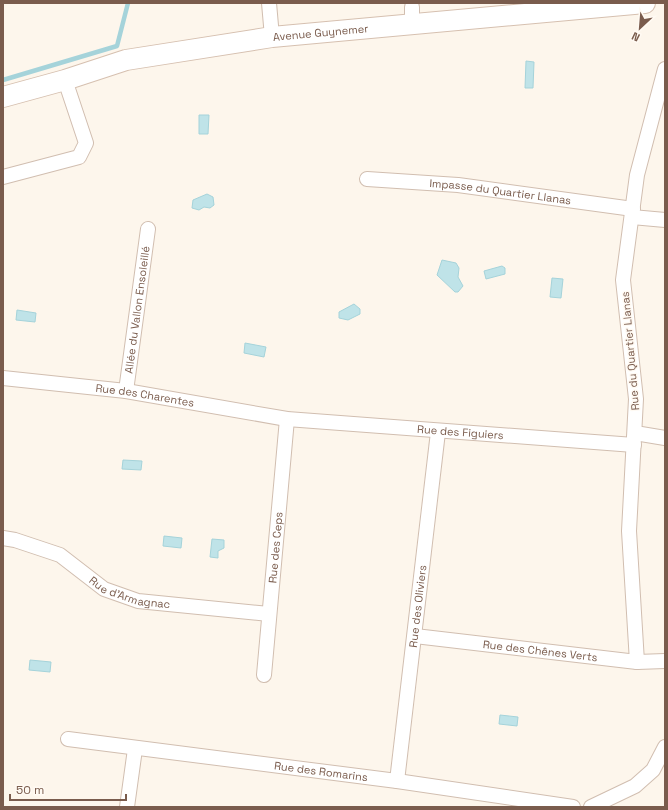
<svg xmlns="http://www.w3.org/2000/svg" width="668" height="810" font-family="'Space Grotesk',sans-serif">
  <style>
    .water { fill: #bfe3e8; stroke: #a5d3da }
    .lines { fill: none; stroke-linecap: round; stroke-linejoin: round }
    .stream { stroke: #a5d3da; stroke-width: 4.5 }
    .street-casing { stroke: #d1beb0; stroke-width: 16 }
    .secondary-casing { stroke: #d6c0b0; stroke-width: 22 }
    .street { stroke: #fff; stroke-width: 14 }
    .secondary { stroke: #fff; stroke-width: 20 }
    .labels { text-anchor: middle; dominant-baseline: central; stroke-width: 3; stroke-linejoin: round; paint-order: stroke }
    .street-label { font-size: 11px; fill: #7a5c4d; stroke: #fffaf3 }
  </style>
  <rect width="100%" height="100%" fill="#fdf6ec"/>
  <!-- water -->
  <g class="water">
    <polygon points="526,61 534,62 533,88 525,88"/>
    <polygon points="199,115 209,115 208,134 199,134"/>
    <polygon points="207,194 213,197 214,205 210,208 204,207 199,210 192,208 193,200"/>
    <polygon points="442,260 456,263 459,268 458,277 463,286 458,292 455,292 437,275"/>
    <polygon points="502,266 505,268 505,274 486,279 484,271"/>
    <polygon points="552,278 563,279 561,298 550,297"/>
    <polygon points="354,304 360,309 360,314 348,320 339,318 339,312"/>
    <polygon points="17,310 36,313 35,322 16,320"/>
    <polygon points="245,343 266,347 264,357 244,353"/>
    <polygon points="123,460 142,461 141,470 122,469"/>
    <polygon points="164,536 182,538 181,548 163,546"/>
    <polygon points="212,539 224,540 224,548 218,551 218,558 210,557"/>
    <polygon points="30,660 51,662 50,672 29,670"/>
    <polygon points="500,715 518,717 517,726 499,724"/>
  </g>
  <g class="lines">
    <!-- stream -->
    <polyline class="stream" points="3,80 117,46 128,3"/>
    <!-- street casing -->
    <g class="street-casing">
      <g id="street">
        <polyline points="269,3 272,37"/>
        <polyline points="412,24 412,7"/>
        <polyline points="3,177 79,157 86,143 65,80"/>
        <path id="s1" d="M367 179 458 185 633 209"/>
        <polyline points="632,217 665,220"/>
        <path id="s2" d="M3 378 126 391 287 419 634 445"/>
        <path id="s3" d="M126 391 148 229"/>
        <polyline points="635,433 665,438"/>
        <path id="s4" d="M3 538 15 540 60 555 104 589 138 601 269 614"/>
        <path id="s5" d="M415 636 637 662 665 661"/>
        <polyline points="637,662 629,531 636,399 623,280 637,175 665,69"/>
        <path id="s6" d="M264 675 287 419"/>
        <path id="s7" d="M68 739 397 781 573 807"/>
        <path id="s8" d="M397 781 438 432"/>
        <polyline points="127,807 135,749"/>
        <polyline points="591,807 635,786 653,770 665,747"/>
      </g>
    </g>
    <!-- secondary casing -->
    <g class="secondary-casing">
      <g id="secondary">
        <path id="s9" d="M3 97 65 80 126 60 272 37 645 3"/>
      </g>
    </g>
    <!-- street -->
    <use href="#street" class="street"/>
    <!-- secondary -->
    <use href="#secondary" class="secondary"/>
  </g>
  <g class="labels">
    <!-- street labels -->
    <g class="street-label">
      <text stroke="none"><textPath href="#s9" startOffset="325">Avenue Guynemer</textPath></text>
      <text stroke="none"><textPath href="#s1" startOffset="134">Impasse du Quartier Llanas</textPath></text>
      <text stroke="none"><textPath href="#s3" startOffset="82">Allée du Vallon Ensoleillé</textPath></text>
      <text transform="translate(630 351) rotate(-95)">Rue du Quartier Llanas</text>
      <text stroke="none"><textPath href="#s2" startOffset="143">Rue des Charentes</textPath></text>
      <text stroke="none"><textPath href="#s2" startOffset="461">Rue des Figuiers</textPath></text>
      <text stroke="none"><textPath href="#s6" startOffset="128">Rue des Ceps</textPath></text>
      <text stroke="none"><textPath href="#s4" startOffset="141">Rue d'Armagnac</textPath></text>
      <text stroke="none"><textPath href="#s8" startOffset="176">Rue des Oliviers</textPath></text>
      <text stroke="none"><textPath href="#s5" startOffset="126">Rue des Chênes Verts</textPath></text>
      <text stroke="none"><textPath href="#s7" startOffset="255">Rue des Romarins</textPath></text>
    </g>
  </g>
  <!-- border -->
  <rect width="668" height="810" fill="none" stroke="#7a5c4d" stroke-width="8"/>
  <!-- north arrow -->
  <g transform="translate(640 28) rotate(206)" stroke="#fffaf3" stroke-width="3" paint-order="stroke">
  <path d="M0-3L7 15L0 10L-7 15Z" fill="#7a5c4d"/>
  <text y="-6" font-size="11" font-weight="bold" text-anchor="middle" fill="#7a5c4d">N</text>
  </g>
  <!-- scale -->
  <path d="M10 794v6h116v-6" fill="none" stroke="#7a5c4d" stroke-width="2"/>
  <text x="16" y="794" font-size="12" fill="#7a5c4d" stroke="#fffaf3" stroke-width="3" paint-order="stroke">50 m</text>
</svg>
